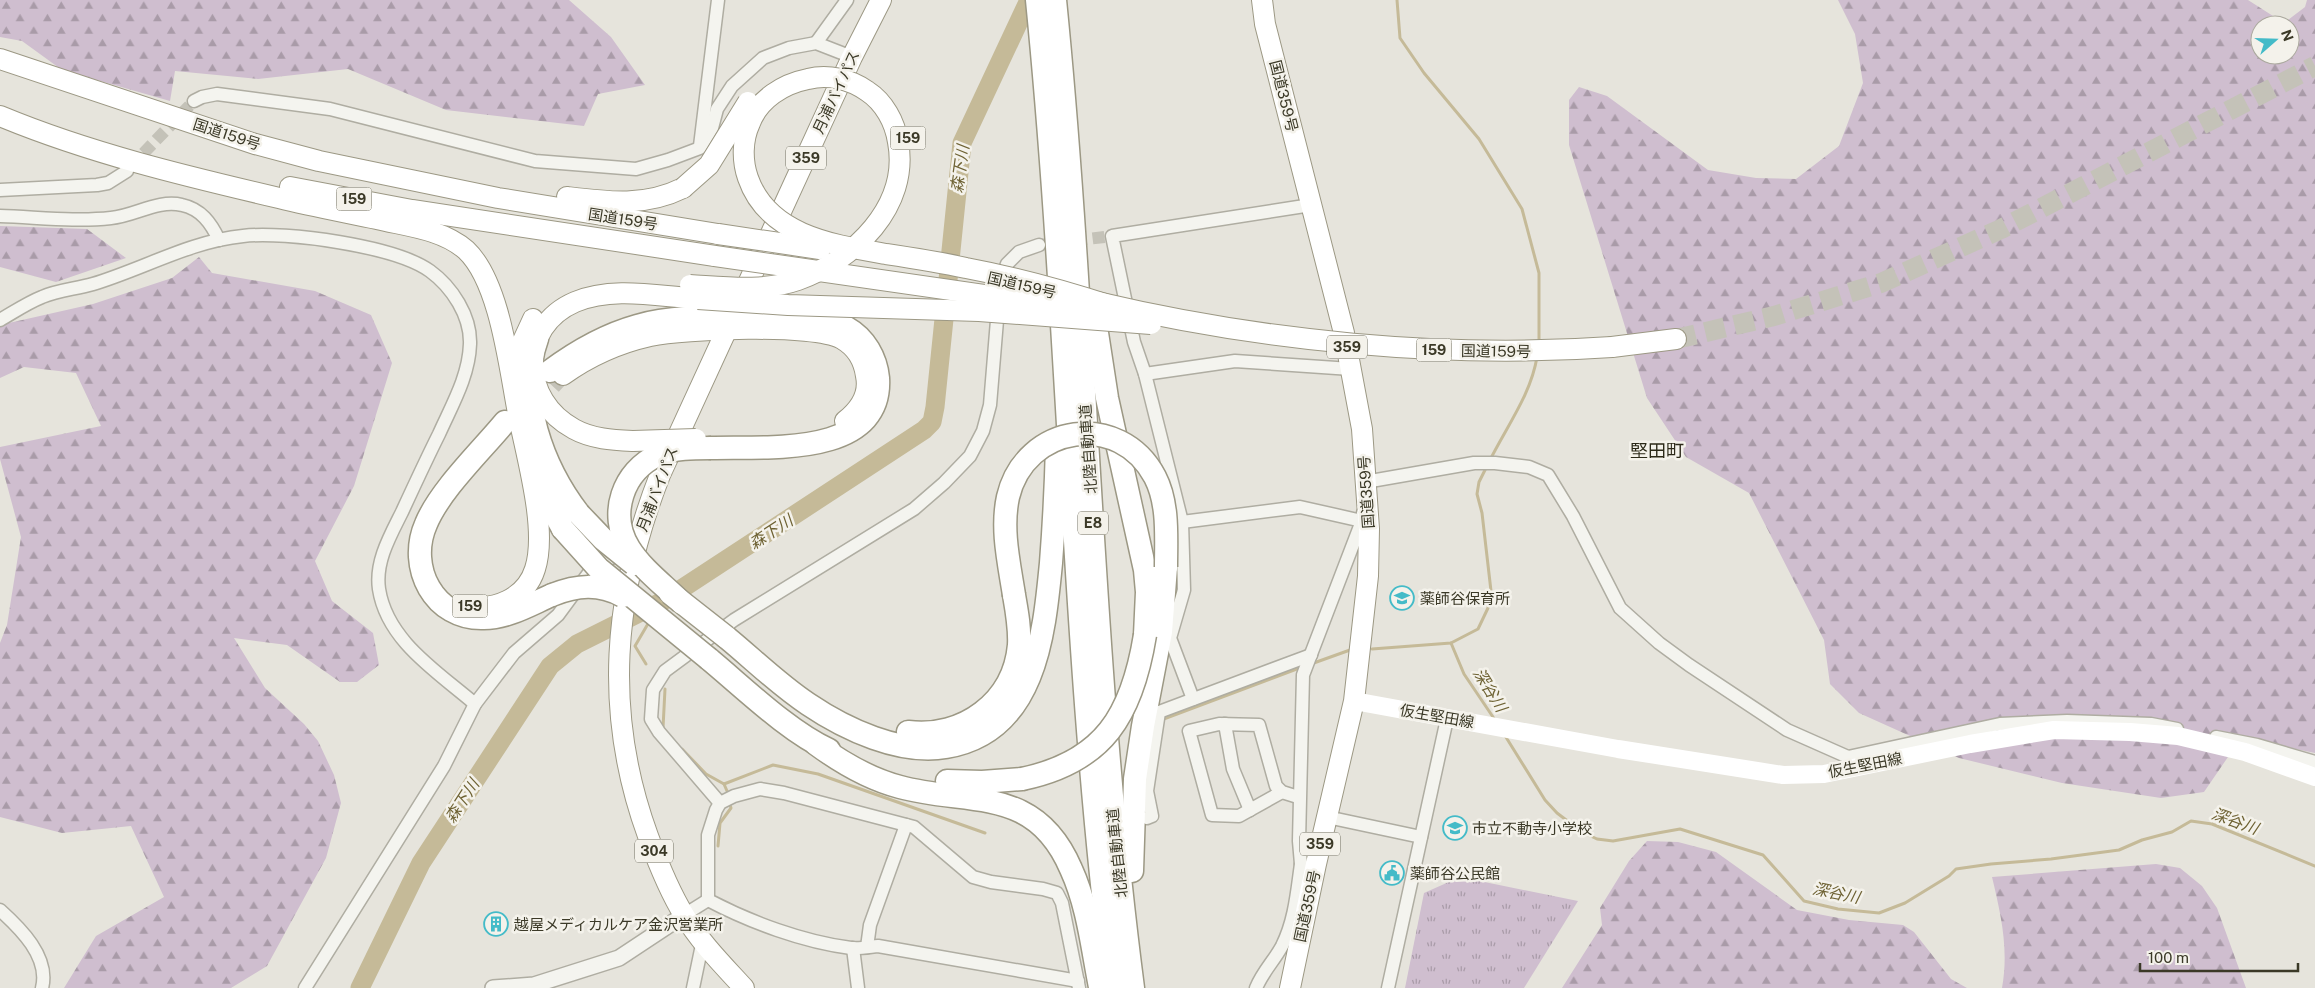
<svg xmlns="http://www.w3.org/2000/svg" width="2315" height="988" font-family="'Public Sans','Noto Sans JP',sans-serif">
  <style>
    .forest { fill: url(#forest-firs); fill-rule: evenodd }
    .park { fill: url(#park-tufts) }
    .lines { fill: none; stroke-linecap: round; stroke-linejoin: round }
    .stream { stroke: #c5ba98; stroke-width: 3 }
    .river { stroke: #c5ba98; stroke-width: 19 }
    .minor-tunnel { stroke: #c4c2b8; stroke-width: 12; stroke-dasharray: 12 6; stroke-linecap: butt }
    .trunk-tunnel { stroke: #c4c2b8; stroke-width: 20; stroke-dasharray: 20 10; stroke-linecap: butt }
    .minor-casing { stroke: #afada2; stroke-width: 15 }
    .tertiary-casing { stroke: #afada2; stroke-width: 18 }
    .trunk-casing { stroke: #9c9884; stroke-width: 22 }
    .motorway-casing { stroke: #9c9884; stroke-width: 25 }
    .minor { stroke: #f4f4ef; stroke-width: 12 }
    .tertiary { stroke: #f4f4ef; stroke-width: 15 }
    .secondary { stroke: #fff; stroke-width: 18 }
    .trunk { stroke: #fff; stroke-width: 20 }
    .motorway { stroke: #fff; stroke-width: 22 }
    .trunk-bridge-casing { stroke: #9c9884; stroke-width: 22; stroke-linecap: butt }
    .motorway-bridge-casing { stroke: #9c9884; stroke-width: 25; stroke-linecap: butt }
    .trunk-bridge { stroke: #fff; stroke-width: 20 }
    .motorway-bridge { stroke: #fff; stroke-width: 22 }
    .labels { text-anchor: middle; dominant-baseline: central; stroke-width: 5; stroke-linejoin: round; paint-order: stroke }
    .shield { fill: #f4f2eb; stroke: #727062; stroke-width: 1 }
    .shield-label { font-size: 14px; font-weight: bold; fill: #3b3927 }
    .street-label { font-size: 15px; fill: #3b3927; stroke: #f4f2eb }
    .poi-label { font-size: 15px; fill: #3b3927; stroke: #f4f2eb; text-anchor: start }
    .water-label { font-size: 16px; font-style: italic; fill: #6e6233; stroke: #f4f2eb }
    .quarter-label { font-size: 18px; fill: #2c2a19; stroke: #f4f2eb }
  </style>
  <defs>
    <pattern id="forest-firs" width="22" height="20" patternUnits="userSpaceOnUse" patternTransform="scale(1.25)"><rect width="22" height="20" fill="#cfbecf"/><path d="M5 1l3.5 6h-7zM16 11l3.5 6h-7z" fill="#a99ba8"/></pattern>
    <pattern id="park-tufts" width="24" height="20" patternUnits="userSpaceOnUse" patternTransform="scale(1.25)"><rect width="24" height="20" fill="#cfbecf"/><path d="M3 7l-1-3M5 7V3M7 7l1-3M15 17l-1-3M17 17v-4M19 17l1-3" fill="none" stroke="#a99ba8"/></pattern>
  </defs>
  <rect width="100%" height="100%" fill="#e6e4dc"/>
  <!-- forest -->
  <g class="forest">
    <polygon points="0,0 569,0 611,37 645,85 598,94 584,126 446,110 348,69 258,79 175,71 170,101 62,70 22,41 0,37"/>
    <path d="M1838 0H2248L2284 23 2305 7 2307 0H2315V753L2241 738 2204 792 2161 798 2062 783 1959 758 1859 713 1830 684 1824 640 1749 493 1686 457 1647 398 1569 145V100L1579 87 1607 96 1708 170 1756 178 1796 179 1839 146 1863 83 1855 34ZM2260 25H2290V55H2260Z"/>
    <polygon points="0,226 87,229 126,258 56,282 0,267"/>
    <polygon points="199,257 212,273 315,291 371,315 392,363 354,486 315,561 332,601 373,633 379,665 357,682 340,682 287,645 234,638 265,688 304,724 318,741 334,775 341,803 326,858 267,966 231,988 64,988 96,936 164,897 131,826 62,833 0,817 0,643 7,625 21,537 0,459 0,447 101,426 76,373 24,367 0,378 0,325 93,304 172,278"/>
    <polygon points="1647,841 1678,842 1716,852 1797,910 1849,920 1903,925 1914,932 1951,979 1967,988 1562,988 1602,925 1600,908 1629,861"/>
    <path d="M2156 864 2180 868 2202 886 2217 908 2246 988H2002C2009 949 2001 915 1992 877Z"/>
  </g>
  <!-- park -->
  <polygon class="park" points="1460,877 1578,901 1524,988 1405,988 1424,893"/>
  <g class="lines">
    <!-- stream -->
    <g class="stream">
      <polyline points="1397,0 1400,38 1424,73 1479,139 1522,209 1539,273 1539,343"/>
      <path d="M1490 460C1507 426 1531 394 1537 357"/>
      <polyline points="1451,643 1464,674 1495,720"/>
      <polyline points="1372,649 1451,643 1478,629 1488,608 1491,591 1482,513 1477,494 1479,482 1486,468"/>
      <polyline points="646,664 635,646 649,622"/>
      <polyline points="1311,664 1350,650"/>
      <polyline points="1161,720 1302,667"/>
      <polyline points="663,728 665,689"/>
      <polyline points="1504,734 1545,800 1557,813 1582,832 1597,839 1613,841 1680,829 1763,855 1804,901 1838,909 1879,913 1905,903 1949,876 1956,869 1991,864 2051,859 2119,850 2142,840 2172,832 2191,821 2212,824 2315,866"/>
      <polyline points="682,749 706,774 724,784 773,765 818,774 985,833"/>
      <polyline points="724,784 727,791"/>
      <polyline points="718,846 720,823 731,808 730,805"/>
    </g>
    <!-- river -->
    <polyline class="river" points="360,988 421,863 550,666 577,644 663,601 924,430 932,422 935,407 962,143 1029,0"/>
    <!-- minor-tunnel -->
    <g class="minor-tunnel">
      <polyline points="131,166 194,101"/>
      <polyline points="1039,245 1112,236"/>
    </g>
    <!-- trunk-tunnel -->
    <g class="trunk-tunnel">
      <polyline points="1676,339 1774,316 1881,283 2001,229 2315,66"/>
      <polyline points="531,407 557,379"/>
    </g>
    <!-- minor casing -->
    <g class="minor-casing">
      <g id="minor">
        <polyline points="816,43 847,0"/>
        <polyline points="194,101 202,97 217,94 330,109 535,161 636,169 668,160 700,148 712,128 717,109 732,86 763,58 789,48 816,43 852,57"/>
        <polyline points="700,146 718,0"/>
        <polyline points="0,190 97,185 108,183 127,171"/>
        <path d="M0 216C36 217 75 222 111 218 135 216 158 199 182 205 201 209 211 223 219 240"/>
        <path d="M0 320C14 312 27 303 42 297 58 290 76 289 93 284 143 269 191 241 243 236 286 231 395 246 430 271 452 287 471 316 470 344 469 376 452 405 439 434 426 460 414 486 402 512 390 536 375 562 379 589 387 641 438 672 475 704"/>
        <polyline points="1145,374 1235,361 1351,369"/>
        <polyline points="1365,488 1365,482 1474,463 1495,463 1529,467 1548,475 1573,516 1620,608 1659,643 1689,665 1787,730 1848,757 2000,724 2067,721 2151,724 2177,729"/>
        <polyline points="1182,522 1300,507 1362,521"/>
        <polyline points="1193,699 1170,638 1184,590 1182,522 1145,374 1134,342 1112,236 1311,205"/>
        <polyline points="1225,724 1233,769 1250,810"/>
        <polyline points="2216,737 2257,745 2315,762"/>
        <polyline points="1282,792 1276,786 1259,725 1219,724 1189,731 1212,815 1239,816 1282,792 1298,797"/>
        <polyline points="720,803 659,732 651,719 653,690 665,671 734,620 914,509 944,483 970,456 983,431 990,405 1000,284 1007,264 1019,252 1039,245"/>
        <polyline points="1327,817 1421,837"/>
        <polyline points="1147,818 1152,816 1147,791 1159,712 1311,655"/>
        <polyline points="1313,874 1301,864 1299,841 1303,675 1362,521 1363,513"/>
        <polyline points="708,900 708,835 716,810 720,803 734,796 760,789 784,793 914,827 973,877 991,882 1043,889 1057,893 1062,903 1079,988"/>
        <path d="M708 900C750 922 803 942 851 948 859 949 869 947 878 946L1078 981"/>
        <path d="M0 910C20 928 50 957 42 988"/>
        <polyline points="684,915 708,900"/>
        <polyline points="867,947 870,925 906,825"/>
        <polyline points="853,948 858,988"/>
        <polyline points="305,988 444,766 475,704 514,653 558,615 594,566 604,560 614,557 625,557"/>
        <polyline points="693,988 703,940"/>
        <path d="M1256 988C1263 971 1274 961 1282 946 1295 920 1297 892 1301 864"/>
        <polyline points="1388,988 1447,719"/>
      </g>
    </g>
    <!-- tertiary casing -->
    <g class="tertiary-casing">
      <polyline id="tertiary" points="493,988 534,985 619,958 684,915"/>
    </g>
    <!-- trunk casing -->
    <g class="trunk-casing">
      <g id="trunk">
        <polyline points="1262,0 1265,24 1344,333 1362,429 1369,529 1368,576 1354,701 1316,864 1290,988"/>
        <polyline points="0,59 255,144 319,161 498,198 718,234"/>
        <path d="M0 116C89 153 185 176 279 198 311 206 344 212 377 219 406 226 442 229 466 250 500 282 509 367 518 413 526 455 548 529 535 569 526 598 494 612 466 605"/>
        <polyline points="290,187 412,210 715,256"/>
        <path d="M567 197C608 202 645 207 683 188"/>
        <polyline points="1612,347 1676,339"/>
        <path d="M563 375C588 357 619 343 650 336 684 329 814 323 842 339 856 347 864 361 866 376 870 395 859 410 845 421"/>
        <polyline points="518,379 521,345 533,319"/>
        <path d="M633 441C613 440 592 439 574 429 521 401 517 327 575 302 610 287 652 295 688 298"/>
        <path d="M744 988C723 965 700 942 684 915 669 891 658 863 648 836 603 713 613 595 660 475L852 57 881 0"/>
      </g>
    </g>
    <!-- motorway casing -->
    <g class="motorway-casing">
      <g id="motorway">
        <path d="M1037 0C1070 329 1072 660 1114 988"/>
        <path d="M1055 0C1088 329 1090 660 1133 988"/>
        <polyline points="1093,307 1107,398 1145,570 1147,592 1145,635"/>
        <path d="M537 339C516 397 543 467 579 514"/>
        <path d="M550 371C577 351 605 335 637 326 677 314 721 318 762 318 781 318 803 316 822 320 830 321 840 324 847 328 865 338 876 358 878 378 883 459 762 446 711 448"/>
        <path d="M505 422C481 451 440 490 426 524 407 567 434 620 484 618 508 618 531 604 552 595"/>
        <polyline points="529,453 543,492 563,529"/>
        <path d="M726 637C753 659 779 685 808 704 845 729 900 755 946 747 1035 732 1044 636 1051 563 1054 524 1056 485 1057 446"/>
        <path d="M709 659C744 688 789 732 829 750"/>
        <path d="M908 732C963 739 1014 702 1019 645 1020 628 1017 612 1014 595"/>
        <path d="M816 744C842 763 869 779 900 787 971 806 1035 785 1071 869 1088 906 1092 947 1100 987"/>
        <polyline points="947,781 982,782 1022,779"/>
        <polyline points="1132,871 1135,779 1143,726 1161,632 1166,567"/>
      </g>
    </g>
    <!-- minor -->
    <use href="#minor" class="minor"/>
    <!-- tertiary -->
    <use href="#tertiary" class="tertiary"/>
    <!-- secondary -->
    <polyline class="secondary" points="1354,701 1618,749 1783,775 1824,774 1970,744 2054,730 2130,732 2178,736 2245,752 2315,777"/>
    <!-- trunk -->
    <use href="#trunk" class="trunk"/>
    <!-- motorway -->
    <use href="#motorway" class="motorway"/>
    <!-- trunk-bridge casing -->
    <g class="trunk-bridge-casing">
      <g id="trunk-bridge">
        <polyline points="683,188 709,165 748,102"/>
        <polyline points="718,234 820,249"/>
        <polyline points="715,256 1096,311"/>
        <path d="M690 285C725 287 764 292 798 280 854 260 910 206 898 142 895 122 884 102 867 91 850 79 828 74 808 79 783 84 759 99 750 123 742 140 742 161 748 178 768 236 834 245 886 254 913 258 939 262 966 268 1014 277 1062 290 1108 305"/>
        <polyline points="698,299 788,305 979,311 1151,324"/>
        <path d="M1097 302C1262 341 1443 359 1612 347"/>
        <polyline points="633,441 696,439"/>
      </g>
    </g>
    <!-- motorway-bridge casing -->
    <g class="motorway-bridge-casing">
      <g id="motorway-bridge">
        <polyline points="579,514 603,539 634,564"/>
        <polyline points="563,529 599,569 709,659"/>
        <polyline points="670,593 726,637"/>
        <path d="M552 595C577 585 599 583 623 596"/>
        <path d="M1014 595C1009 563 1001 529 1008 497 1025 424 1120 410 1155 477 1169 504 1166 538 1166 567"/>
        <path d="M682 603C664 585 642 569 629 548 608 514 623 471 658 455 674 448 694 448 711 448"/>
        <path d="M1022 779C1104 762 1132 715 1145 635"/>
      </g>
    </g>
    <!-- trunk-bridge -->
    <use href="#trunk-bridge" class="trunk-bridge"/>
    <!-- motorway-bridge -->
    <use href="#motorway-bridge" class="motorway-bridge"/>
  </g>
  <!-- icons -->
  <defs>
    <g id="school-ring" transform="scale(1.25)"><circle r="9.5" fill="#f4f2eb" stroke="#44bbc8" stroke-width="1.5"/><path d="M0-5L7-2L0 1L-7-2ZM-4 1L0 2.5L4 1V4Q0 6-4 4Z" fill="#44bbc8"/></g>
    <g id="civic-ring" transform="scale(1.25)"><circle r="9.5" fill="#f4f2eb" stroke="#44bbc8" stroke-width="1.5"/><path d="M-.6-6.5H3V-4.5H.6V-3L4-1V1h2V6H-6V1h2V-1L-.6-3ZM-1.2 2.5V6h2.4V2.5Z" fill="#44bbc8"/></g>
    <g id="building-ring" transform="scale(1.25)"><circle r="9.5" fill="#f4f2eb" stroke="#44bbc8" stroke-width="1.5"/><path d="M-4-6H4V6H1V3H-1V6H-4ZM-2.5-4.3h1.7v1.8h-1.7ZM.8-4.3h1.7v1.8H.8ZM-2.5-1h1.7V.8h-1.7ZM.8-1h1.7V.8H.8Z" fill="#44bbc8"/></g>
  </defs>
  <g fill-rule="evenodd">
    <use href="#school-ring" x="1402" y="598"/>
    <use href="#school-ring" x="1455" y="828"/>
    <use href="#civic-ring" x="1392" y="873"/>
    <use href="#building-ring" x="496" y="924"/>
  </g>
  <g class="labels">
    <!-- shield labels -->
    <g class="shield">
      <rect x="890.5" y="126.5" width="35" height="23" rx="4"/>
      <rect x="786" y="146.5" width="40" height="23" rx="4"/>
      <rect x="336.5" y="187.5" width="35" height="23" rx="4"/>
      <rect x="1327" y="335.5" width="40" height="23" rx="4"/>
      <rect x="1416.5" y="338.5" width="35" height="23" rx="4"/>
      <rect x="1078" y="511.5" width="30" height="23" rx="4"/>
      <rect x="452.5" y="594.5" width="35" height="23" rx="4"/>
      <rect x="1300" y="832.5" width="40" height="23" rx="4"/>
      <rect x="635" y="839.5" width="38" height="23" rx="4"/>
    </g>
    <g class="shield-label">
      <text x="908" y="138">159</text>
      <text x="806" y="158">359</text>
      <text x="354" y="199">159</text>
      <text x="1347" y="347">359</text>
      <text x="1434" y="350">159</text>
      <text x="1093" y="523">E8</text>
      <text x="470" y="606">159</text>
      <text x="1320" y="844">359</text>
      <text x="654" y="851">304</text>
    </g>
    <!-- street labels -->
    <g class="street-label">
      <text transform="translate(836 92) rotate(-65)">月浦バイパス</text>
      <text transform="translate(1284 96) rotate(76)">国道359号</text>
      <text transform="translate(227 134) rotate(18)">国道159号</text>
      <text transform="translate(623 219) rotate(9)">国道159号</text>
      <text transform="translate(1022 285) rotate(13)">国道159号</text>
      <text transform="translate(1496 351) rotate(1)">国道159号</text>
      <text transform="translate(1088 449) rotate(-94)">北陸自動車道</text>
      <text transform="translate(657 489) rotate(-69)">月浦バイパス</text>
      <text transform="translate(1366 492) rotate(-94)">国道359号</text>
      <text transform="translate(1437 716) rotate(10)">仮生堅田線</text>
      <text transform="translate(1865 765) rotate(-11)">仮生堅田線</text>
      <text transform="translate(1117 853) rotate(-96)">北陸自動車道</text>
      <text transform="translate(1307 906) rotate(-78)">国道359号</text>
    </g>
    <!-- poi labels -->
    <g class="poi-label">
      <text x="1420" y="598">薬師谷保育所</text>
      <text x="1472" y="828">市立不動寺小学校</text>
      <text x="1410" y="873">薬師谷公民館</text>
      <text x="514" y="924">越屋メディカルケア金沢営業所</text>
    </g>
    <!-- water labels -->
    <g class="water-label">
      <text transform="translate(960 169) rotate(-82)">森下川</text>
      <text transform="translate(771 532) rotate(-33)">森下川</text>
      <text transform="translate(1490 690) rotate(58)">深谷川</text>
      <text transform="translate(462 801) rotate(-57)">森下川</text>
      <text transform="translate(2235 821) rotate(20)">深谷川</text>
      <text transform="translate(1836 893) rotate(12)">深谷川</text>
    </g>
    <!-- quarter labels -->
    <g class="quarter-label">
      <text x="1657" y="450">堅田町</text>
    </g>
  </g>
  <!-- north arrow -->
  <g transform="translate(2275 40) rotate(70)"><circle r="24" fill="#f4f2eb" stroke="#aaa89d"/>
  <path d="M0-4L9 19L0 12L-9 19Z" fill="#44bbc8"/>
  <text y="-8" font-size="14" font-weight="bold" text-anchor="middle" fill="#3b3927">N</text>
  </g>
  <!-- scale -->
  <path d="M2140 963v8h158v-8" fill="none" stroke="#3b3927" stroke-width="2.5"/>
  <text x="2148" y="963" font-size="15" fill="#3b3927" stroke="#f4f2eb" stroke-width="4" paint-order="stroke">100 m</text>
</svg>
